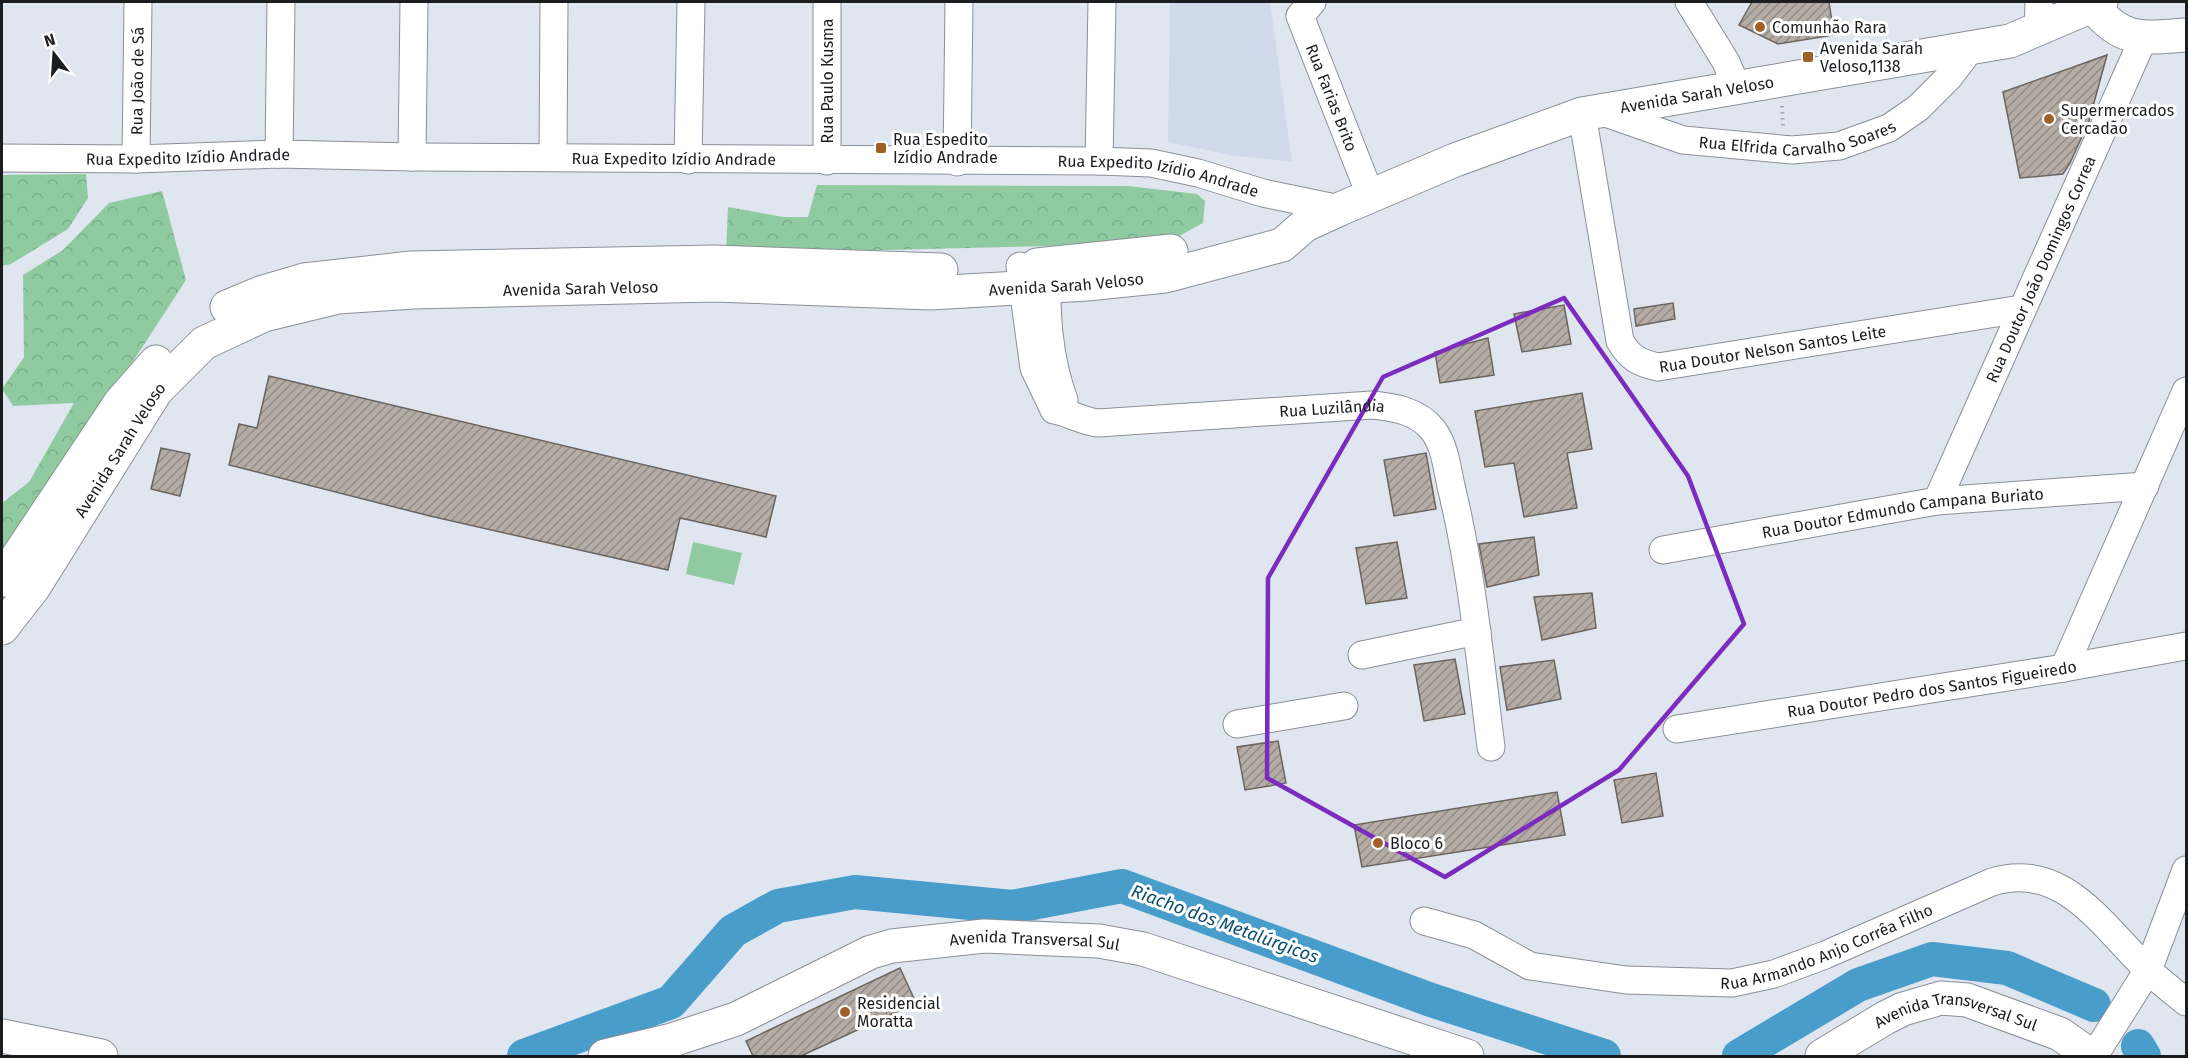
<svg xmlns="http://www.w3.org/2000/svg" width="2188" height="1058" font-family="'Fira Sans',sans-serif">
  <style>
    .built { fill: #d0daea }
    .forest { fill: url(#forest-crowns) }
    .pitch { fill: #8fcaa1 }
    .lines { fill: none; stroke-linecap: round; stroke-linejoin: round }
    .river { stroke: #489dcb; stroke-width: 34 }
    .building { fill: url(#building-hatch); stroke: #6c645e; stroke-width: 1.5 }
    .minor-casing { stroke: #8a8f98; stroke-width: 29 }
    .major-casing { stroke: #8a8f98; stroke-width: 35 }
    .path { stroke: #a4a9b0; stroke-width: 4; stroke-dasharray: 1.5 4.5; stroke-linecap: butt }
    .minor { stroke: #fff; stroke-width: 27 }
    .major { stroke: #fff; stroke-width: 33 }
    .marked { fill: none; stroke: #7b2cbf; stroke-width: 4.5; stroke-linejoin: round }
    .poi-dot { fill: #9f6028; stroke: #fff; stroke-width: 2 }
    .labels { text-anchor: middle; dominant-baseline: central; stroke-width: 6; stroke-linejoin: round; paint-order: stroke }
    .poi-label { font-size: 16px; fill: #1b1d20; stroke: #fff; text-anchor: start }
    .street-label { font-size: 16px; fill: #1b1d20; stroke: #fff }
    .water-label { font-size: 18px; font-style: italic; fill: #0c5070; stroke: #fff }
  </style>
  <defs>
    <pattern id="forest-crowns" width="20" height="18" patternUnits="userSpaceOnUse" patternTransform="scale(1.5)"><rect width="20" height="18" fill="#8fcaa1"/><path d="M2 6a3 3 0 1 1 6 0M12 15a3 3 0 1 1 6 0" fill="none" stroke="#7bad8a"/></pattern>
    <pattern id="building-hatch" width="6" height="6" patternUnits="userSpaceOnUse" patternTransform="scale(1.5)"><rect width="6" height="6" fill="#b5aca5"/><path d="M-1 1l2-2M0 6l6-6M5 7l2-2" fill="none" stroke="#928b86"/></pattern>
  </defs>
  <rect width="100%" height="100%" fill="#e0e6ef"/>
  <!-- built -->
  <polygon class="built" points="1170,2 1270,2 1292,162 1230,155 1168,142"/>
  <!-- forest -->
  <g class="forest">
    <polygon points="86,174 88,198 68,229 11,264 2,266 2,175"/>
    <polygon points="817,185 1128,186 1197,194 1205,201 1203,223 1166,243 726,254 728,207 783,217 808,217"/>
    <polygon points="162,191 186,280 18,538 2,553 2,503 29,482 74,403 13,406 2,389 24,357 23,275 63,250 109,203"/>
  </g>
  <!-- pitch -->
  <polygon class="pitch" points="693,542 742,553 734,585 686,574"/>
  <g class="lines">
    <!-- river -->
    <g class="river">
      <polyline points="2138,1046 2144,1056"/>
      <polyline points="524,1056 671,1002 733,931 778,906 855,892 1012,907 1122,886 1431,1000 1604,1056"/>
      <polyline points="1739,1056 1858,985 1932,959 2007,968 2094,1005"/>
    </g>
  </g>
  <!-- building -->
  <g class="building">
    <polygon points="1752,2 1829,2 1834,35 1778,44 1739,25"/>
    <polygon points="2107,55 2089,121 2070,163 2063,174 2020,178 2003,92"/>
    <polygon points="1673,303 1675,319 1636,326 1634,309"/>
    <polygon points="1564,305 1571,344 1522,352 1514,314"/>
    <polygon points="1488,338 1494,375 1440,383 1435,352"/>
    <polygon points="269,376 776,496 766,537 680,518 668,570 430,516 229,465 239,424 257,428"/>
    <polygon points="1582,393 1592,449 1567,453 1577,508 1524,517 1514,463 1485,467 1475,411"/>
    <polygon points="161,448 190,454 180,496 151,489"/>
    <polygon points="1426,453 1436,509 1394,516 1384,460"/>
    <polygon points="1534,537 1539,575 1487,587 1479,544"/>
    <polygon points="1397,542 1407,598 1366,604 1356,548"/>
    <polygon points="1592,593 1596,628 1542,640 1534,597"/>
    <polygon points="1455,659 1465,714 1424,721 1414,665"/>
    <polygon points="1554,660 1561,699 1507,710 1500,667"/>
    <polygon points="1278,741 1286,783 1245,790 1237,747"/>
    <polygon points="1656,773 1663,816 1622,823 1614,780"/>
    <polygon points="1557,792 1565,835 1362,867 1354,825"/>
    <polygon points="900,968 916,1003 801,1056 753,1056 746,1041"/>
  </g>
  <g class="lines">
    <!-- minor casing -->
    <g class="minor-casing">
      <g id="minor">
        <polyline points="827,2 827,161"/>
        <path id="s1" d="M1312 2 1300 16 1371 197"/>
        <polyline points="1689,2 1726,62 1737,88"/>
        <polyline points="2038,31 2039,2"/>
        <path id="s2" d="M1597 110 1683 140 1792 150 1839 146 1889 128 1918 108 1949 77 1971 48"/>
        <path id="s3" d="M1582 114 1620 341C1630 358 1639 363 1658 367L2021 309"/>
        <polyline points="279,154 281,2"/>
        <polyline points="412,157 414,2"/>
        <polyline points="553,157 554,2"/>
        <path id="s4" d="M2 158 136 159 279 154 412 157 1099 161 1151 163 1198 173 1263 193 1340 209"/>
        <path id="s5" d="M136 159 138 2"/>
        <polyline points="688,160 691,2"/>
        <polyline points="1099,161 1102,2"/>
        <polyline points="957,162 959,2"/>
        <path id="s6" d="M1020 266 1034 368 1054 410C1070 413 1082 421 1098 423L1372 405C1394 407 1418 411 1433 430 1445 446 1447 468 1451 486 1472 572 1480 660 1491 747"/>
        <path d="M1047 267C1046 312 1048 357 1064 400"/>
        <path id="s7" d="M1937 501 2144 37"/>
        <path id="s8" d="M1663 550 1937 501 2145 486"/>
        <polyline points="1362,655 1477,631"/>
        <polyline points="2064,668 2186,391"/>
        <polyline points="1237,724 1344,706"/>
        <path id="s9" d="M1677 729 2064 668 2186 646"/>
        <path id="s10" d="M1424 921 1474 935 1530 966 1626 980 1732 983 1774 974 1825 955 1992 882C2063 860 2102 926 2147 969 2159 981 2173 991 2186 1002"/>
        <polyline points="2094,1056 2148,970 2186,870"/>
      </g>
    </g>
    <!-- major casing -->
    <g class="major-casing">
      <g id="major">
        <path d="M2093 6C2122 43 2143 38 2186 35"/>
        <polyline points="1037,265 1171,251"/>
        <polyline points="227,307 263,292 304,280 411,268 714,262 941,270"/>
        <polyline points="2,580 120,403 156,362"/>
        <path id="s11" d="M2 628 34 587 156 391 204 343 264 315 338 297 413 292 714 285 930 293 1087 284 1165 276 1282 245 1305 225 1340 209 1455 160 1582 114 2010 41 2101 2"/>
        <polyline points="2,1036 101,1056"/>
        <path id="s12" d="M605 1056 672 1040 736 1019 871 952 892 946 984 936 1099 941 1143 949 1467 1056"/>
        <path id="s13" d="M1822 1056 1885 1018 1903 1009 1941 998 1967 1000 2060 1034 2091 1056"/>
      </g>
    </g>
    <!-- path -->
    <polyline class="path" points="1782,106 1783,128"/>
    <!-- minor -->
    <use href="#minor" class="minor"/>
    <!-- major -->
    <use href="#major" class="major"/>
  </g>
  <!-- marked area -->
  <path class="marked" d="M1564 298 1688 476 1744 624 1619 770 1445 877 1267 778 1268 578 1383 377Z"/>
  <!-- markers -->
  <g class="poi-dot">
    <circle cx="1760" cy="27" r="6"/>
    <rect x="1802" y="51" width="12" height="12" rx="3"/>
    <circle cx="2049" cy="119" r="6"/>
    <rect x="875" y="142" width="12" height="12" rx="3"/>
    <circle cx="1378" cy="843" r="6"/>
    <circle cx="845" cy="1012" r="6"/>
  </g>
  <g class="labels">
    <!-- poi labels -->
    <g class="poi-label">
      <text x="1772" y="27">Comunhão Rara</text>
      <text x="1820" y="48">Avenida Sarah<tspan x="1820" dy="18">Veloso,1138</tspan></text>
      <text x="2061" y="110">Supermercados<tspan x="2061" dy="18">Cercadão</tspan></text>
      <text x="893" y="139">Rua Espedito<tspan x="893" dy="18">Izídio Andrade</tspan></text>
      <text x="1390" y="843">Bloco 6</text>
      <text x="857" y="1003">Residencial<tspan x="857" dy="18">Moratta</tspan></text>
    </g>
    <!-- street labels -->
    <g class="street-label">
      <text stroke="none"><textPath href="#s5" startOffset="78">Rua João de Sá</textPath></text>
      <text transform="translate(827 81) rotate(-90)">Rua Paulo Kusma</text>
      <text stroke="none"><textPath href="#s11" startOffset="1888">Avenida Sarah Veloso</textPath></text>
      <text stroke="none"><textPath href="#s1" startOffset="106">Rua Farias Brito</textPath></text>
      <text stroke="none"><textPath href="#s2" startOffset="207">Rua Elfrida Carvalho Soares</textPath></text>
      <text stroke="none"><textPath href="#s4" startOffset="186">Rua Expedito Izídio Andrade</textPath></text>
      <text stroke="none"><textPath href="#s4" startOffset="672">Rua Expedito Izídio Andrade</textPath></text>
      <text stroke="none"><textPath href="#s4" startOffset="1158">Rua Expedito Izídio Andrade</textPath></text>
      <text stroke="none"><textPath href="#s7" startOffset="254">Rua Doutor João Domingos Correa</textPath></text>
      <text stroke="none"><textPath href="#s11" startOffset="1222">Avenida Sarah Veloso</textPath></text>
      <text stroke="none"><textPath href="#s11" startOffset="736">Avenida Sarah Veloso</textPath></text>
      <text stroke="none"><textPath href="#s3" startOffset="394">Rua Doutor Nelson Santos Leite</textPath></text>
      <text stroke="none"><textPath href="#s6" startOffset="430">Rua Luzilândia</textPath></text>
      <text stroke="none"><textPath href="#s11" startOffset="214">Avenida Sarah Veloso</textPath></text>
      <text stroke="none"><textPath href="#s8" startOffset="243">Rua Doutor Edmundo Campana Buriato</textPath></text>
      <text stroke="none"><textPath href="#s9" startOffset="258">Rua Doutor Pedro dos Santos Figueiredo</textPath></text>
      <text stroke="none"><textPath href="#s12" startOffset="452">Avenida Transversal Sul</textPath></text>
      <text stroke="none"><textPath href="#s10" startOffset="420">Rua Armando Anjo Corrêa Filho</textPath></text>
      <text stroke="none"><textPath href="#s13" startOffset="148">Avenida Transversal Sul</textPath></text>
    </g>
    <!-- water labels -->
    <g class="water-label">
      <text transform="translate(1225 924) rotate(20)">Riacho dos Metalúrgicos</text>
    </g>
  </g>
  <!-- border -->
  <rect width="2188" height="1058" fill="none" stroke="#1b1d20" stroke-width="6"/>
  <!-- north arrow -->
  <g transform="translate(54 54) rotate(343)" stroke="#ffffff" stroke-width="4.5" paint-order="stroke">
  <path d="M0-4.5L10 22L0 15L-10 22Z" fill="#1b1d20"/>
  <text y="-9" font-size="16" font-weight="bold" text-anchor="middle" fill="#1b1d20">N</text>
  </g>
</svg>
